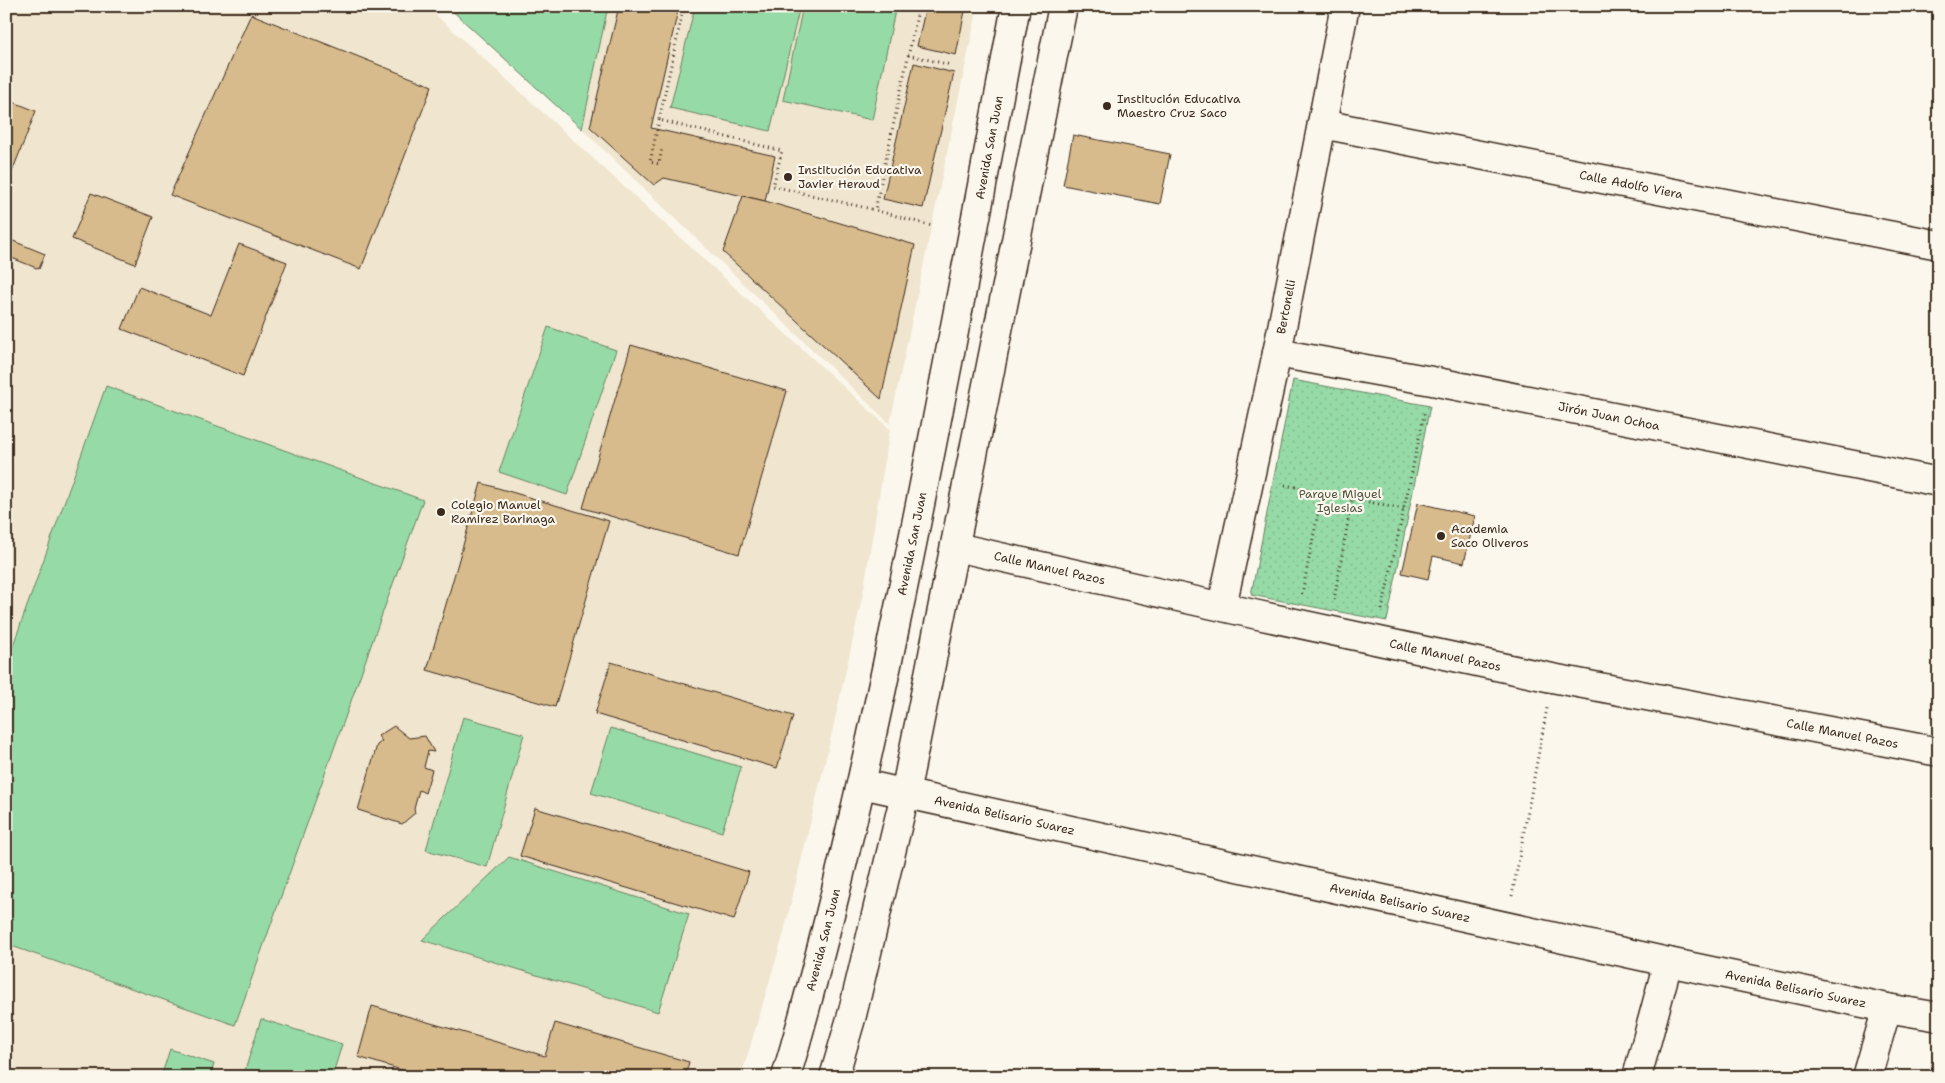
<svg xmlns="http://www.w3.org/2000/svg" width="1945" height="1083" font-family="'Shantell Sans',sans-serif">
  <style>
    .built { fill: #f0e5cf }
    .park { fill: url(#park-dots); stroke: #688262 }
    .garden { fill: #96dba7; stroke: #688262 }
    .building { fill: #d7bb8c; stroke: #3b2a1e }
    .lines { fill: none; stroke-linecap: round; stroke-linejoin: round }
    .street-casing { stroke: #3b2a1e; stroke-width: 31 }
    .secondary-casing { stroke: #3b2a1e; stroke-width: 31 }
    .path { stroke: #3b2a1e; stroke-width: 3; stroke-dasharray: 1 4; stroke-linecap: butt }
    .street { stroke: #fbf7ec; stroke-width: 28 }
    .secondary { stroke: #fbf7ec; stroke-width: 28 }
    .poi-dot { fill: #3b2a1e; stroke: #fbf7ec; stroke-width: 2 }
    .labels { text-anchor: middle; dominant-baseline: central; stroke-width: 4.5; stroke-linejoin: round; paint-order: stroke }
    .poi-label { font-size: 12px; fill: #3b2a1e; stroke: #fbf7ec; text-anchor: start }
    .street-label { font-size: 12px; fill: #3b2a1e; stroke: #fbf7ec }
    .park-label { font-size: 12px; fill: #525640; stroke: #fbf7ec }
  </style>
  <defs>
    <pattern id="park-dots" width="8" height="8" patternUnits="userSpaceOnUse" patternTransform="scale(1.25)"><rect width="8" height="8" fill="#96dba7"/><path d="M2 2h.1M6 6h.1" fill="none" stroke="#82bc8f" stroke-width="1.8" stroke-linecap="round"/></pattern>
  </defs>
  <rect width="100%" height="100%" fill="#fbf7ec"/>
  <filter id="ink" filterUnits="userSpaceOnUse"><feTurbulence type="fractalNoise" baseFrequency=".02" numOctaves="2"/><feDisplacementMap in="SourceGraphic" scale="10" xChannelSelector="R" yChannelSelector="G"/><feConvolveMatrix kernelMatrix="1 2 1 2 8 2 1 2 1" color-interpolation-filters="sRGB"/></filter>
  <g filter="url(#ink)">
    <!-- built -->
    <g class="built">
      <polygon points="6,6 426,6 890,429 863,594 831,737 783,936 741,1077 6,1077"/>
      <polygon points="608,6 978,6 890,424 582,129"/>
    </g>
    <!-- park -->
    <polygon class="park" points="1293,380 1430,406 1387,621 1251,595"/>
    <!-- garden -->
    <g class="garden">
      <polygon points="447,6 608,6 582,129"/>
      <polygon points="695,6 800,6 770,131 670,108"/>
      <polygon points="803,6 896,6 872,120 783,100"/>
      <polygon points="548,327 616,350 567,495 499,472"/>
      <polygon points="106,386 423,500 235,1025 6,944 6,665"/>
      <polygon points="463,717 524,734 487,867 426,850"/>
      <polygon points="611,728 741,767 722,832 591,793"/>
      <polygon points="509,857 689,914 658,1012 422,940"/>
      <polygon points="261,1019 342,1044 332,1077 243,1077"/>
      <polygon points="170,1049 214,1064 210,1077 161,1077"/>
    </g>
    <!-- building -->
    <g class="building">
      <polygon points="619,6 679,6 651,128 775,156 765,201 664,178 654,185 590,127"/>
      <polygon points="926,6 966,6 956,55 917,46"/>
      <polygon points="251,14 432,86 361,269 170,195"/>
      <polygon points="914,63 954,73 923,208 883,199"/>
      <polygon points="6,99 36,111 6,187"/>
      <polygon points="1073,135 1170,154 1160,204 1063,185"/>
      <polygon points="91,193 153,217 135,264 72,239"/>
      <polygon points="743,196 765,201 915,245 881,399 723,252"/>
      <polygon points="6,238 45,254 39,269 7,256 6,258"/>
      <polygon points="239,244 287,262 243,376 122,329 139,287 211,315"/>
      <polygon points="631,345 787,391 739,554 583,508"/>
      <polygon points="481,483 609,521 555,707 427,670"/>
      <polygon points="1418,503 1475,516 1464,563 1433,556 1428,579 1402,573"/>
      <polygon points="611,662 793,716 777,768 595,714"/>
      <polygon points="394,726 409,738 425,736 434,752 428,751 424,767 432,770 425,793 419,790 414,809 415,813 402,824 358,810 377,745 382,741 378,736"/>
      <polygon points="535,808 749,872 734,920 520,856"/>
      <polygon points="372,1006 545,1056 555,1023 689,1062 685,1077 572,1077 558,1073 557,1077 425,1077 358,1057"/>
    </g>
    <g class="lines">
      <!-- street casing -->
      <g class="street-casing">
        <g id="street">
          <path id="s1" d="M1322 124 1939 245"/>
          <path id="s2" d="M1277 353 1432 381 1939 482"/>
          <path id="s3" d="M956 547 1258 615 1552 678 1939 752"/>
          <path id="s4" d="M1222 606 1277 353 1345 6"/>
          <polyline points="1867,1077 1887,1008"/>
        </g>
      </g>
      <!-- secondary casing -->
      <g class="secondary-casing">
        <g id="secondary">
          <path id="s5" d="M862 784 1668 962 1887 1008 1939 1017"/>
          <path id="s6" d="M786 1077C830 927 864 775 896 622 939 417 977 212 1016 6"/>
          <polyline points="834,1077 852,1015 905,794 1063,6"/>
          <polyline points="1637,1077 1668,962"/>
        </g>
      </g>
      <!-- path -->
      <g class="path">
        <polyline points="684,6 659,120 782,151 773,186 875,210"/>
        <polyline points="919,6 875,210 932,226"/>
        <polyline points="908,55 951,65"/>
        <polyline points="659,120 650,162 659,164 662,148"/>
        <polyline points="1280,484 1404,509"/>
        <polyline points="1302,594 1322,493"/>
        <polyline points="1334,600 1352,499"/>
        <polyline points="1382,610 1425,411"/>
        <polyline points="1512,896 1547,708"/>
      </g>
      <!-- street -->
      <use href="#street" class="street"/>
      <!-- secondary -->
      <use href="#secondary" class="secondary"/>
    </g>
  </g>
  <!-- markers -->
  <g class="poi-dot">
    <circle cx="1107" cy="106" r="5"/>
    <circle cx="788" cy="177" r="5"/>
    <circle cx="441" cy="512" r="5"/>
    <circle cx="1441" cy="536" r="5"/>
  </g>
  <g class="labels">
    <!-- poi labels -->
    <g class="poi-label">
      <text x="1117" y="99">Institución Educativa<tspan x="1117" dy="14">Maestro Cruz Saco</tspan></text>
      <text x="798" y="170">Institución Educativa<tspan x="798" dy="14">Javier Heraud</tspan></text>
      <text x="451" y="505">Colegio Manuel<tspan x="451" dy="14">Ramirez Barinaga</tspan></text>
      <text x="1451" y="529">Academia<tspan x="1451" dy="14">Saco Oliveros</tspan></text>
    </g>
    <!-- street labels -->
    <g class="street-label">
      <text stroke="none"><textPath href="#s6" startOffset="952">Avenida San Juan</textPath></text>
      <text stroke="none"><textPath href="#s1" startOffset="315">Calle Adolfo Viera</textPath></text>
      <text stroke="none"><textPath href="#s4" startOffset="306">Bertonelli</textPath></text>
      <text stroke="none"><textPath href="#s2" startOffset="338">Jirón Juan Ochoa</textPath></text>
      <text stroke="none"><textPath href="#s6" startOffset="548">Avenida San Juan</textPath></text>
      <text stroke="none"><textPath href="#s3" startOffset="96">Calle Manuel Pazos</textPath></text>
      <text stroke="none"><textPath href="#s3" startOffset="501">Calle Manuel Pazos</textPath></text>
      <text stroke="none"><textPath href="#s3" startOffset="906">Calle Manuel Pazos</textPath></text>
      <text stroke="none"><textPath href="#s5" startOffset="146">Avenida Belisario Suarez</textPath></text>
      <text stroke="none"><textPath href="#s5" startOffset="551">Avenida Belisario Suarez</textPath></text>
      <text stroke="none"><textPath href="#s6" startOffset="142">Avenida San Juan</textPath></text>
      <text stroke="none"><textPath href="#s5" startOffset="956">Avenida Belisario Suarez</textPath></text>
    </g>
    <!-- park labels -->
    <g class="park-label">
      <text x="1340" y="494">Parque Miguel<tspan x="1340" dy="14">Iglesias</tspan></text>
    </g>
  </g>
  <!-- margin -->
  <rect width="1945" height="1083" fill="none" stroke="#fbf7ec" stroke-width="25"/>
  <rect x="12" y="12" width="1920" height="1058" fill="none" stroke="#3b2a1e" stroke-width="2" filter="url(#ink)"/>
</svg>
